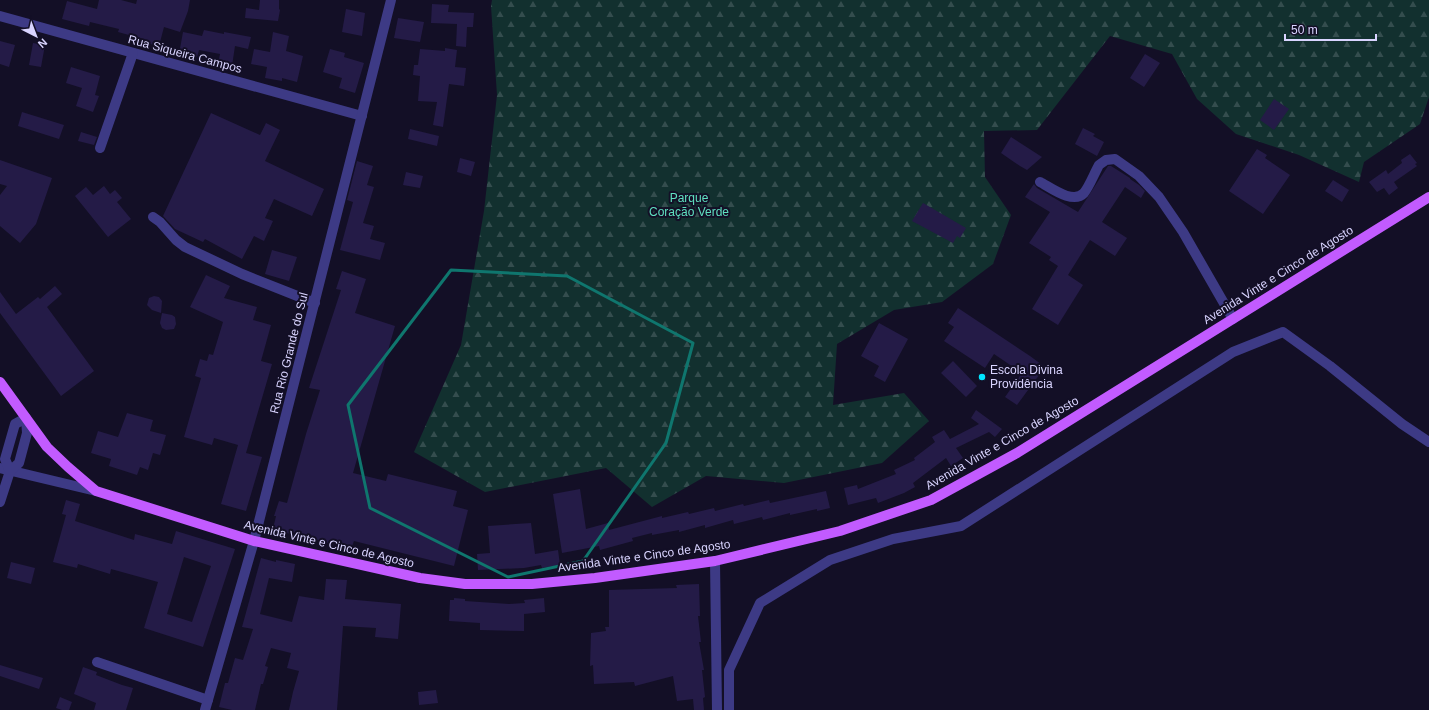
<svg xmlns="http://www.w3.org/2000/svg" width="1429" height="710" font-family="Arial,sans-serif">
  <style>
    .forest { fill: url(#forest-firs) }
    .building { fill: #241b47; fill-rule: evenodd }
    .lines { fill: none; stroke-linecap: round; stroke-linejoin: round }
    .minor { stroke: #3d3a85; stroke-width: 10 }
    .major { stroke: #c25bff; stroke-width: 10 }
    .marked { fill: none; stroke: #0f766e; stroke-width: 3; stroke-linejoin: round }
    .poi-dot { fill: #00e5ff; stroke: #130f26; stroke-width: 1.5 }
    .labels { text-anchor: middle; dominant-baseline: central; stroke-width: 4; stroke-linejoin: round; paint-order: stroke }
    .street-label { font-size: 12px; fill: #d9d4ff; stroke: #130f26 }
    .park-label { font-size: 12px; fill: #5fe0c0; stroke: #130f26 }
    .poi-label { font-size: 12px; fill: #d9d4ff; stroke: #130f26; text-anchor: start }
  </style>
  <defs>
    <pattern id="forest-firs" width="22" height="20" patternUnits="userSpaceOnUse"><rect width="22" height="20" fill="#12302f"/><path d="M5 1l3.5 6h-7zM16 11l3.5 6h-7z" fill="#344d4e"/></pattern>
  </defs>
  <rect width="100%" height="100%" fill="#130f26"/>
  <!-- forest -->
  <polygon class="forest" points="492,0 1429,0 1429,97 1420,124 1364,162 1359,182 1299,155 1236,134 1197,99 1172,54 1110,36 1037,130 984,131 985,177 1011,215 993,264 942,302 894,310 837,344 833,405 904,393 929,421 882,463 784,483 706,476 652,507 606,468 485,492 414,452 461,345 484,211 497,95 491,6"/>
  <!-- building -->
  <g class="building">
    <polygon points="99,0 121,0 136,4 137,0 190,0 188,11 180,32 164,27 159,46 146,43 147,40 118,32 119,29 90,22 89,26 62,19 67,1 97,9"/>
    <polygon points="260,0 279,0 279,9 280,10 278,21 245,18 246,8 259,10"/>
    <polygon points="432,4 449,5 448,12 474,13 473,27 467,27 466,47 456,46 457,24 431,23"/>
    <polygon points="346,9 365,13 362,36 342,32"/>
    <polygon points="398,18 424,22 420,42 394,38"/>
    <polygon points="204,30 224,34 224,32 251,37 248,49 235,46 232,66 218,64 220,54 199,50 197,57 179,54 183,32 202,36"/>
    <polygon points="273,32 289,36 286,51 303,56 297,82 282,78 282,81 265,78 267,67 251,64 254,49 270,52"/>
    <polygon points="0,41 15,45 9,67 0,64"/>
    <polygon points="33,43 45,45 41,67 29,65"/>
    <polygon points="445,48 457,50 455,67 466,68 464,86 449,84 443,127 433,125 437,102 418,101 420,76 413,75 414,65 418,65 420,49 445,51"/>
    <polygon points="330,49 345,53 344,57 364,63 355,93 339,88 342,78 323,72"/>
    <polygon points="1145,54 1160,63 1144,87 1130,78"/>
    <polygon points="71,67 100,76 95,95 99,96 93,112 76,106 82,88 66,83"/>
    <polygon points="1274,99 1289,109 1274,130 1260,120"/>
    <polygon points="22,112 64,125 59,139 18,126"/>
    <polygon points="211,113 260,135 266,123 280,130 265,161 324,189 312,216 274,199 265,218 273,221 264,241 254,236 242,259 205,239 203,242 175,229 163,216"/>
    <polygon points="1083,128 1095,134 1093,136 1104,142 1097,156 1075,144"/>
    <polygon points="410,129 439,136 437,146 408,139"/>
    <polygon points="81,132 97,137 94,145 78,141"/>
    <polygon points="1011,137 1042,157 1027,170 1020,166 1001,153"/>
    <polygon points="1257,149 1267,155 1265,158 1290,175 1263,214 1229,191"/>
    <polygon points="1410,154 1417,163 1415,164 1417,166 1394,182 1398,188 1389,195 1384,188 1377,192 1369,182 1386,170 1388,174 1402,163 1401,160"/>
    <polygon points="460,158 475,162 471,176 457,172"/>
    <polygon points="0,160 52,178 36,224 20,243 0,226 0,195 7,186 0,184"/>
    <polygon points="357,161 373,166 367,185 374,187 363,223 374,226 370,239 385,243 380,260 340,250 353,202 347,200"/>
    <polygon points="1108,166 1111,166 1130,178 1130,179 1139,185 1145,191 1141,198 1125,187 1102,222 1127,238 1115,256 1090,240 1068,275 1083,285 1058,325 1032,309 1058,266 1049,260 1051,257 1029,243 1050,212 1025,197 1034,184 1037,188 1078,212"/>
    <polygon points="406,172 423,176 420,188 403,185"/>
    <polygon points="1333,180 1349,190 1342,202 1325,191"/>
    <polygon points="104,186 110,194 115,190 122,198 117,202 131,219 108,237 75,196 86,187 93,195"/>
    <polygon points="923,203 966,228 960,238 957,236 953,243 912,221"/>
    <polygon points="272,250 297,257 289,281 265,274"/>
    <polygon points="342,271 366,279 355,313 395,326 353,473 386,481 388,474 457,491 453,506 468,510 454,566 354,541 352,546 329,540 328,543 295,533 294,535 273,529 276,516 274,516 279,501 287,503 306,434 320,390 309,388 341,290 336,289"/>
    <polygon points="206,275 230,286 224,298 257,307 253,320 271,325 261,361 272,364 246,453 262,457 246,511 221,504 238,445 214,438 212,445 184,437 201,378 195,376 200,359 207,361 209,354 213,355 223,322 190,307"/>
    <polygon points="55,286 62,294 47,307 94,371 61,396 0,313 0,292 16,314 38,297 40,299"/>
    <polygon points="154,296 159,297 162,301 161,313 152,310 147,305 149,298"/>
    <polygon points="958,308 1030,356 1045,367 1017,405 1005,397 1022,373 994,354 985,368 944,341 954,327 948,323"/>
    <polygon points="162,313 172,315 175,317 176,324 174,329 166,330 162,328 160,323"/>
    <polygon points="879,323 908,339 885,382 874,376 879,366 861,356"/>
    <polygon points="953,361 977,386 966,397 941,373"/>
    <polygon points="976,410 1002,429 995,437 989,432 956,448 963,458 951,466 946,458 913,483 915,487 904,493 878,503 876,498 848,505 844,488 857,485 858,489 896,474 894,470 915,460 914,458 935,442 932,437 944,430 950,439 979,424 971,418"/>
    <polygon points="127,413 153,420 150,431 166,435 160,455 153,453 148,470 140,467 137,475 109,466 111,459 91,453 98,431 118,437"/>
    <polygon points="580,489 586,529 608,523 609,530 662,516 662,518 688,512 689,514 714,508 715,511 743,504 744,506 769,500 770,503 826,491 830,508 817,511 817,509 790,515 790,513 763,520 762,517 734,524 733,520 705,528 705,525 679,532 679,530 652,535 652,533 632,538 633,541 600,550 599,546 562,553 553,494"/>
    <path d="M66 500 80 504 75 521 134 540 135 534 172 544 176 531 235 549 203 647 144 628 158 582 111 569 110 574 78 564 77 568 53 562 66 515 62 514ZM184 557 211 566 192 622 167 614Z"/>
    <polygon points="531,523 535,554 558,550 560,565 542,568 541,565 524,568 478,570 477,554 490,553 488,526"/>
    <polygon points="261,558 276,562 276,560 295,564 292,582 269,578 260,614 292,622 299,596 324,600 326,579 347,580 345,599 401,604 398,639 375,637 376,628 343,626 337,710 289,710 293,692 299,671 287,668 291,653 271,648 265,666 268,667 263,684 261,684 255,710 232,710 219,707 225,683 228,683 235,658 243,660 253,629 242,627"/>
    <polygon points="11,562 35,568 31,584 7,578"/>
    <polygon points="699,584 700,616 698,616 701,642 699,642 704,670 702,670 705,697 703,698 704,710 694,710 693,699 677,701 673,676 635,686 634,682 594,684 593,665 590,666 591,633 606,631 605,627 609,627 609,590 677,588 676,585"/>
    <polygon points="454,598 465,599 465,601 509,604 525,603 524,600 544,598 545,612 524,614 524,631 480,630 480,623 449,621 450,600 454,600"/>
    <polygon points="0,665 43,678 39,689 0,676"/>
    <polygon points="83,667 97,672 96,675 122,685 133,688 126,710 94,710 96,703 74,694"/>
    <polygon points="436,690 438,703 419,705 418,692"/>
    <polygon points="60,697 72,702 69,710 62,710 56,708"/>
  </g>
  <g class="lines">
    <!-- minor -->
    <g class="minor">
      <polyline points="0,16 362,116"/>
      <polyline points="100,148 133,53"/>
      <path d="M1040 182C1050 187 1073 205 1084 193 1090 185 1094 174 1099 165L1106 160 1115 159 1139 176 1159 197 1183 232 1233 319"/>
      <polyline points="153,217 160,222 176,240 185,247 242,274 315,303"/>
      <polyline points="0,468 96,491"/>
      <polyline points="0,502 10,471 19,463 27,433 26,418 15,424 5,459 10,471"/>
      <polyline points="715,561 717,710"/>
      <polyline points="97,662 208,700"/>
      <polyline points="205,710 254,541 391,0"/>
      <polyline points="729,710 729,670 760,603 830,560 893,539 961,526 1233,352 1283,332 1330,366 1402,424 1429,442"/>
    </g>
    <!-- major -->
    <polyline class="major" points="0,382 47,447 68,467 96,491 254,541 420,578 465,584 532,584 595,578 715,561 840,531 931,500 1017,453 1429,197"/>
  </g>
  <!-- marked area -->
  <path class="marked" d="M451 270 567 276 693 343 666 443 583 561 508 577 370 508 348 405Z"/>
  <!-- markers -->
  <circle class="poi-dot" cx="982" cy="377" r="4"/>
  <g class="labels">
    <!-- street labels -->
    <g class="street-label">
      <text transform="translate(185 54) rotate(15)">Rua Siqueira Campos</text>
      <text transform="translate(1278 275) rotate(-32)">Avenida Vinte e Cinco de Agosto</text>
      <text transform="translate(289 353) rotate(-76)">Rua Rio Grande do Sul</text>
      <text transform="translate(1002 443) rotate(-30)">Avenida Vinte e Cinco de Agosto</text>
      <text transform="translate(329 544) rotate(13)">Avenida Vinte e Cinco de Agosto</text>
      <text transform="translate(644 556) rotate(-8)">Avenida Vinte e Cinco de Agosto</text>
    </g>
    <!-- park labels -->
    <g class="park-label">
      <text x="689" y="198">Parque<tspan x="689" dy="14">Coração Verde</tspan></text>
    </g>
    <!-- poi labels -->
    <g class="poi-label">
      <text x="990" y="370">Escola Divina<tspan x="990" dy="14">Providência</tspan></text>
    </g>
  </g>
  <!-- north arrow -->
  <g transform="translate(36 36) rotate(138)" stroke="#130f26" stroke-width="3" paint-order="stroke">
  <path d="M0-3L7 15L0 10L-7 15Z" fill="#d9d4ff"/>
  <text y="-6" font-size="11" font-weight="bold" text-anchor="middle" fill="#d9d4ff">N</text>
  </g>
  <!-- scale -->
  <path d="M1285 34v6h91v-6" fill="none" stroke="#d9d4ff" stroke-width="2"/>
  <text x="1291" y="34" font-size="12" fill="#d9d4ff" stroke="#130f26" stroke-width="3" paint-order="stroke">50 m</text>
</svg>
